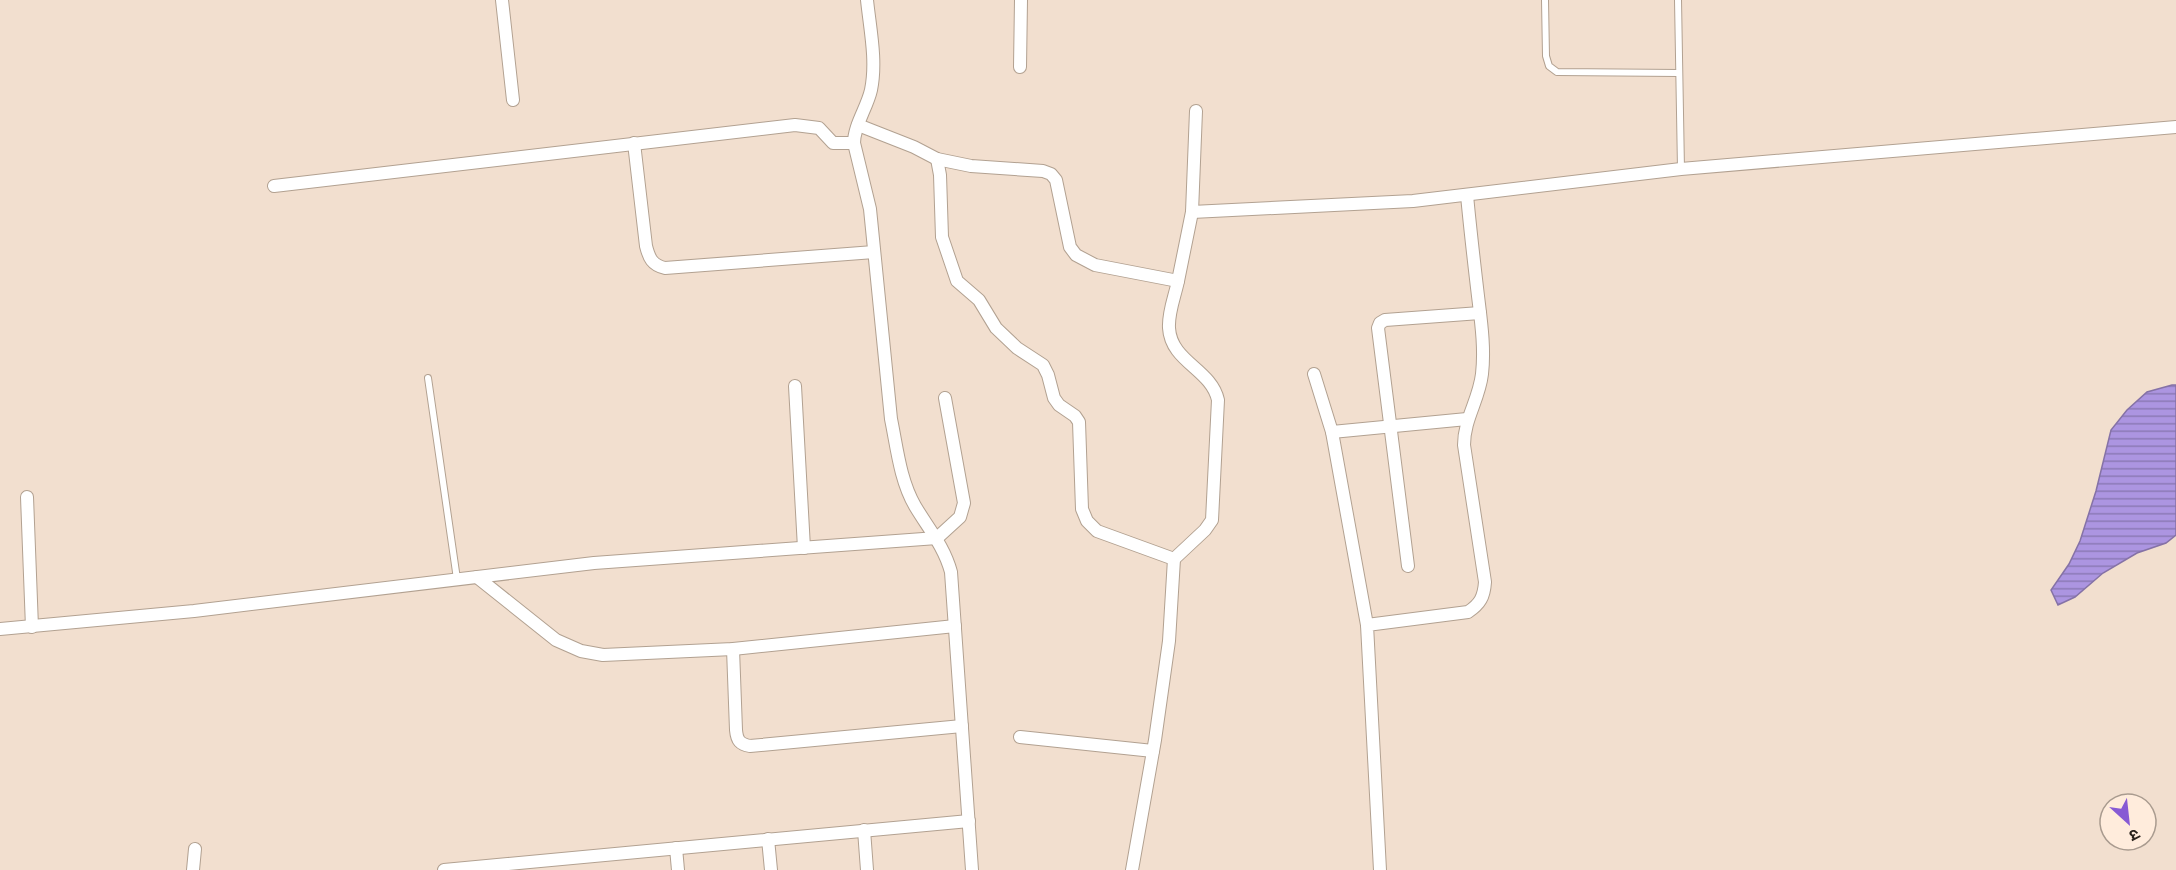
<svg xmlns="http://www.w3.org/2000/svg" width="2176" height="870" font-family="'Fira Sans Condensed','Noto Sans Devanagari',sans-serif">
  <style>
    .water { fill: url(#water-rules); stroke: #8572a6; stroke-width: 1.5 }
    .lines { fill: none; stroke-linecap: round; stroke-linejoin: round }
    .service-casing { stroke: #b2a191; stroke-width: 8 }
    .minor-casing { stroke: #b2a191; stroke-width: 14 }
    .service { stroke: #fff; stroke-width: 6 }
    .minor { stroke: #fff; stroke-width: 12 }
  </style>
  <defs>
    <pattern id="water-rules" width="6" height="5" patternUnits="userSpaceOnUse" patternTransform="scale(1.5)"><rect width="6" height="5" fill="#ac95e1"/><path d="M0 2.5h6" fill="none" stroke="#8c79b6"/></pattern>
  </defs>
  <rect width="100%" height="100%" fill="#f2dfcf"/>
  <!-- water -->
  <polygon class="water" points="2172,385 2176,385 2176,535 2166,543 2137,553 2103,573 2075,597 2058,605 2051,590 2069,564 2080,541 2096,491 2111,430 2127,410 2147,392"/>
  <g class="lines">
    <!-- service casing -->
    <g class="service-casing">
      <g id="service">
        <polyline points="1545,0 1546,56 1549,66 1557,72 1679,73"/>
        <polyline points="1678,0 1681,169"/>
        <polyline points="428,378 457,579"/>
      </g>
    </g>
    <!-- minor casing -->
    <g class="minor-casing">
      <g id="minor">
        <polyline points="502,0 513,100"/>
        <path d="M867 0C870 29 877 61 871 90 867 108 854 125 854 143L870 209 891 419C897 448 900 480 915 506 928 528 944 546 951 572L972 870"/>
        <polyline points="1020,67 1021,0"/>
        <polyline points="858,125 914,147 937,159 971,166 1043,171 1051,174 1056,180 1070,247 1076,255 1095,265 1178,281 1192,212 1196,111"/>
        <path d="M634 143 646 246C649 258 652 265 665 268L874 252"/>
        <polyline points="937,159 940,175 942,237 957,281 979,300 996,328 1017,348 1043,365 1048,375 1054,398 1059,405 1075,416 1079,422 1082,509 1087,521 1097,531 1174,559 1169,641 1155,740 1132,870"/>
        <polyline points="274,186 795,125 819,128 833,143 854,143"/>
        <polyline points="1192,212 1413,201 1681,169 2176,127"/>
        <polyline points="1314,374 1332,432 1367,625"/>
        <polyline points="795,386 804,548"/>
        <polyline points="1332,432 1467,419"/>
        <polyline points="27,497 32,627"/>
        <path d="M1174 559 1205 530 1212 520 1218 400C1211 369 1171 362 1169 328 1168 312 1175 296 1178 281"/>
        <polyline points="1408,566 1378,328 1380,323 1385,320 1480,313"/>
        <polyline points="477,577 556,640 581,651 603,655 733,649 955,626"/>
        <polyline points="0,629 194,611 594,563 937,538 960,517 964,503 945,398"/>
        <path d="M733 649 736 730C737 741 740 744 750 746L962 726"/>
        <polyline points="1020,737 1153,751"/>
        <polyline points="864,830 867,870"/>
        <polyline points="768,839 771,870"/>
        <polyline points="676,848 678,870"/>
        <polyline points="193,870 195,849"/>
        <polyline points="444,870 969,821"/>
        <path d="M1380 870 1367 625 1468 612C1480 604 1484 597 1485 582L1464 445C1464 419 1479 400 1482 374 1485 348 1481 321 1478 296 1474 262 1470 228 1467 195"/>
      </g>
    </g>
    <!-- service -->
    <use href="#service" class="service"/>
    <!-- minor -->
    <use href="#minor" class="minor"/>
  </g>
  <!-- north arrow -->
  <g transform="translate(2128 822) rotate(153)"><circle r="28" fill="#ffecdc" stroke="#a99b8f" stroke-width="1.5"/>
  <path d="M0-4.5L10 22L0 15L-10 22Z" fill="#875ad4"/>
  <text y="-9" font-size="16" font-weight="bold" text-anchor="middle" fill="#29221c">उ</text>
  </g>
</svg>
